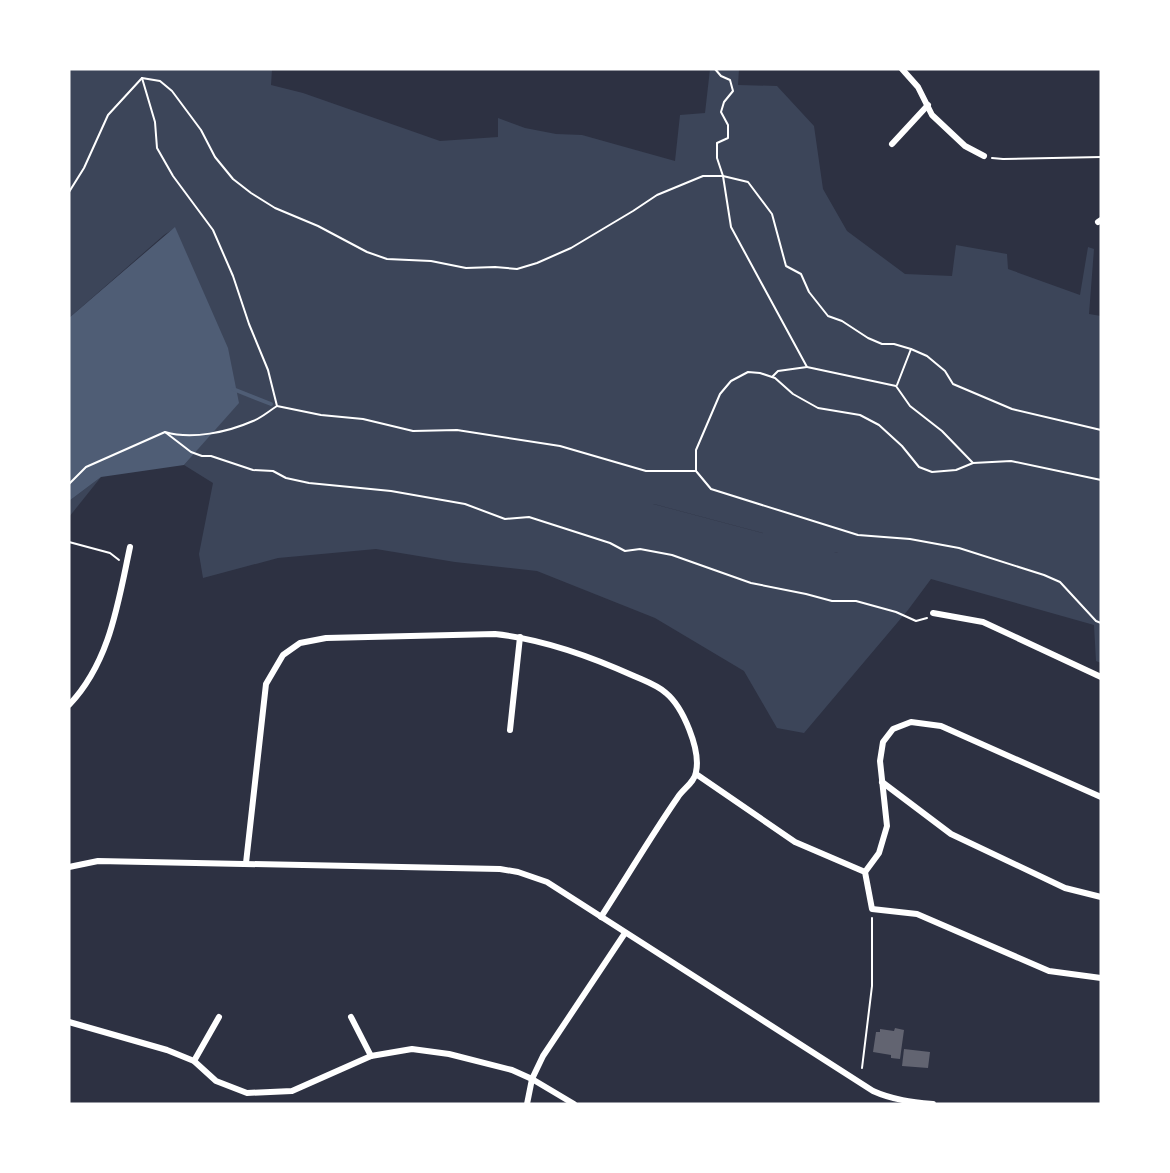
<svg xmlns="http://www.w3.org/2000/svg" width="1170" height="1173" font-family="Signika,sans-serif">
  <style>
    .green { fill: #3c4559; fill-rule: evenodd }
    .water { fill: #4f5d75 }
    .lines { fill: none; stroke-linecap: round; stroke-linejoin: round }
    .stream { stroke: #4f5d75; stroke-width: 4 }
    .building { fill: #626471 }
    .path { stroke: #fff; stroke-width: 2 }
    .minor { stroke: #fff; stroke-width: 6 }
  </style>
  <rect width="100%" height="100%" fill="#2d3142"/>
  <!-- green -->
  <g class="green">
    <path d="M69 69H272L271 85 303 93 440 141 498 137V118L525 128 556 134 582 135 675 161 680 115 705 113 710 69H739L738 85 777 86 814 126 823 189 847 231 905 274 952 276 956 245 1007 254 1008 269 1080 295 1088 247 1094 249 1089 314 1101 316V663L1096 661 1094 625 931 579 908 610 804 733 777 728 744 671 655 618 537 571 455 562 376 549 278 558 203 578 199 554 213 483 184 465 238 403 175 228 164 235 69 318ZM653 504 838 553 654 504Z"/>
    <polygon points="101,477 69,517 69,501"/>
  </g>
  <!-- water -->
  <polygon class="water" points="175,227 228,348 239,403 184,465 101,477 69,501 69,318"/>
  <g class="lines">
    <!-- stream -->
    <polyline class="stream" points="233,389 271,404"/>
  </g>
  <!-- building -->
  <g class="building">
    <polygon points="895,1028 904,1030 900,1059 891,1058 891,1055 873,1052 876,1032 880,1032 880,1029 894,1031"/>
    <polygon points="904,1049 930,1052 928,1068 902,1066"/>
  </g>
  <g class="lines">
    <!-- path -->
    <g class="path">
      <polyline points="715,69 721,76 730,80 733,91 724,102 721,112 728,125 728,138 717,143 717,158 723,176 731,227 807,367 896,386 910,406 942,431 973,463"/>
      <polyline points="142,78 160,81 172,91 201,130 215,157 233,179 251,193 275,208 318,226 367,252 387,259 431,261 466,268 495,267 517,269 537,263 571,248 633,211 657,195 703,176 723,176 748,182 772,214 786,266 801,274 809,292 828,316 842,321 868,338 882,344 894,344 911,349 927,356 945,371 953,384 1012,409 1101,430"/>
      <polyline points="142,78 155,122 157,148 173,176 213,230 233,276 249,324 268,370 277,406 321,415 363,419 413,431 457,430 560,446 646,471 696,471"/>
      <polyline points="992,158 1003,159 1101,157"/>
      <polyline points="69,192 84,168 108,115 142,78"/>
      <polyline points="772,377 778,371 807,367"/>
      <polyline points="897,385 911,349"/>
      <polyline points="165,432 191,452 202,456 211,456 253,470 273,471 286,478 309,483 391,491 465,504 505,519 529,517 610,543 625,551 640,549 672,555 751,583 806,594 832,601 856,601 896,612 916,621 927,618"/>
      <polyline points="1101,480 1011,461 973,463 956,470 932,472 919,467 902,446 879,425 860,415 818,408 793,394 775,378 760,373 748,372 731,381 720,394 696,450 696,471 711,489 858,535 910,539 959,548 1044,575 1060,582 1096,621 1101,623"/>
      <path d="M69 484 86 467 165 432C192 440 228 432 253 421 261 418 269 411 277 406"/>
      <polyline points="69,542 110,553 119,560"/>
      <polyline points="862,1068 872,986 872,918"/>
    </g>
    <!-- minor -->
    <g class="minor">
      <polyline points="902,69 918,87 932,115 965,146 984,156"/>
      <polyline points="892,144 928,105"/>
      <polyline points="1098,222 1101,220"/>
      <polyline points="933,613 983,622 1101,677"/>
      <path d="M69 705C110 662 118 603 130 547"/>
      <polyline points="510,730 520,637"/>
      <polyline points="696,774 795,842 865,872 872,909 917,914 1049,971 1101,978"/>
      <polyline points="882,782 951,834 1065,888 1101,897"/>
      <path d="M246 863 266 684 283 655 300 643 326 638 495 634C543 639 590 656 634 676 645 681 657 685 666 693 683 707 701 750 696 772 695 782 683 789 678 797 651 836 627 877 601 917"/>
      <path d="M69 867 98 861 500 869 518 872 547 882 873 1091C893 1100 912 1102 933 1104"/>
      <polyline points="865,872 879,853 887,826 880,761 883,742 893,729 911,722 941,726 1101,797"/>
      <polyline points="351,1017 371,1056"/>
      <polyline points="69,1022 167,1050 194,1061 216,1081 247,1093 292,1091 371,1056 412,1049 449,1054 512,1070 532,1079 574,1104"/>
      <polyline points="194,1061 219,1017"/>
      <polyline points="527,1104 532,1079 543,1056 625,933"/>
    </g>
  </g>
  <!-- border -->
  <rect width="1170" height="1173" fill="none" stroke="#ffffff" stroke-width="141"/>
</svg>
